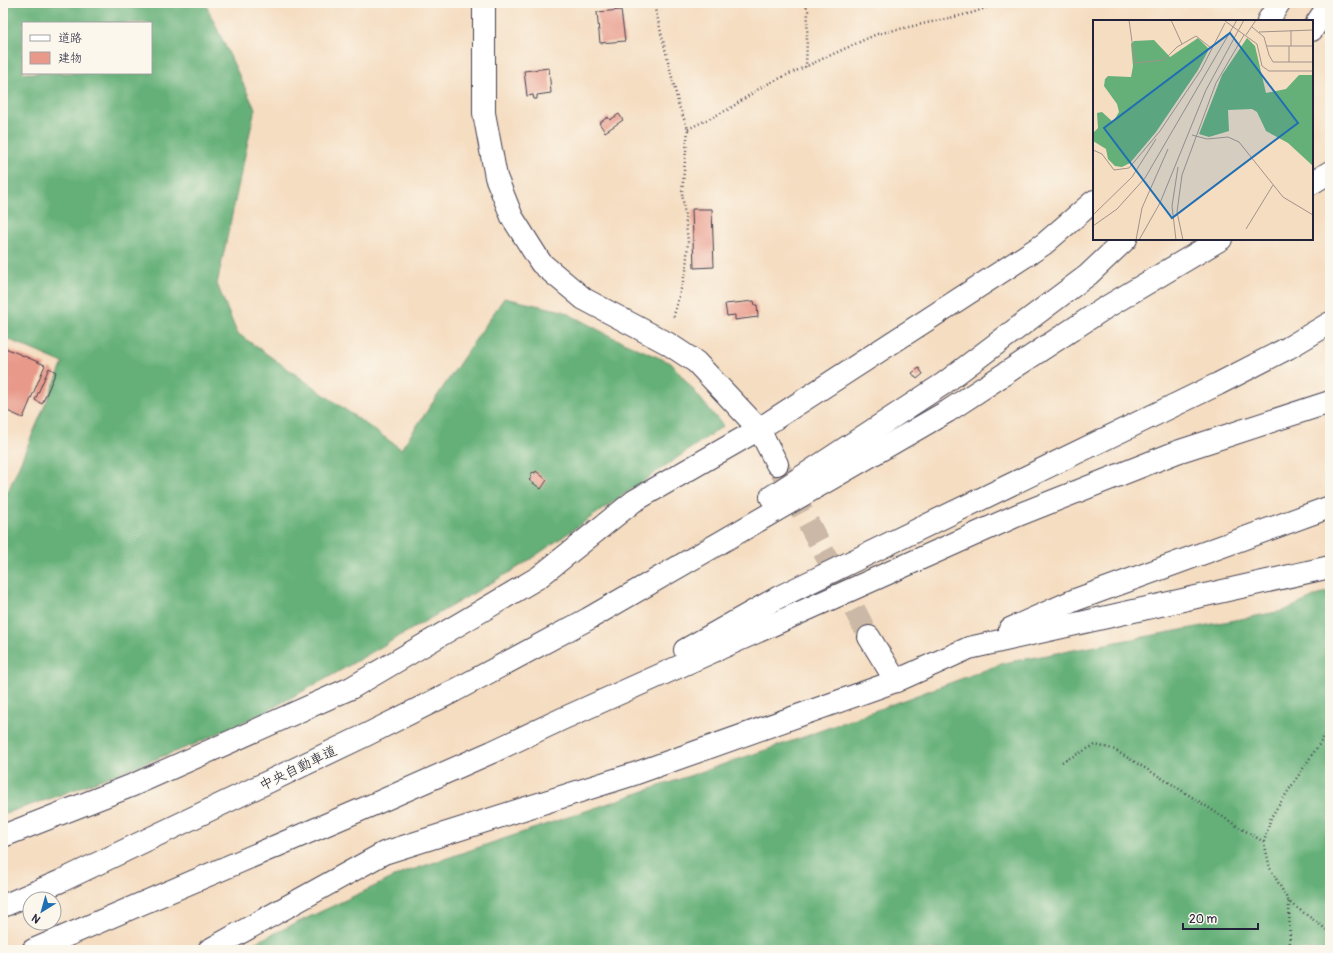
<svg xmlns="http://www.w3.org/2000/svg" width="1333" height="953" font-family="Pangolin,'Klee One',sans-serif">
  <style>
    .forest { fill: #65b078; stroke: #44695a; fill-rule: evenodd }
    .building { fill: #e89989 }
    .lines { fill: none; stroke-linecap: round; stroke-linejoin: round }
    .street-tunnel { stroke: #cbb8a6; stroke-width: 22; stroke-dasharray: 22 11; stroke-linecap: butt }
    .street-casing { stroke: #423e4f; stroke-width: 24 }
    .highway-casing { stroke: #423e4f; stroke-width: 24 }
    .path { stroke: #423e4f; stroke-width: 2.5; stroke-dasharray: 1 3; stroke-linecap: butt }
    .street { stroke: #fff; stroke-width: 22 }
    .highway { stroke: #fff; stroke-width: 22 }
    .labels { text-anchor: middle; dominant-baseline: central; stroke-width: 3; stroke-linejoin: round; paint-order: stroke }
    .street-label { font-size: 14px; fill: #22223b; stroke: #fbf7ec }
    .inset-road { fill: none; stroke: #a1928b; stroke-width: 1 }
    .view { fill: #1f6fb2; fill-opacity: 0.15; stroke: #1f6fb2; stroke-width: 2 }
    .inset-edge { fill: none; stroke: #22223b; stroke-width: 2 }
  </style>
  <rect width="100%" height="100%" fill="#fbf7ec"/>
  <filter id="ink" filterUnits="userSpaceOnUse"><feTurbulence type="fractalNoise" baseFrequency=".025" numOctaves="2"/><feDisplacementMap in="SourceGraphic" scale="8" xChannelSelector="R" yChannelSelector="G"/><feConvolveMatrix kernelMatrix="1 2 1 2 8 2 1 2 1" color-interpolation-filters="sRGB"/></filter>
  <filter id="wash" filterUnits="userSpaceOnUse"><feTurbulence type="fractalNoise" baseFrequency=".012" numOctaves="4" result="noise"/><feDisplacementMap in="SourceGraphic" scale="16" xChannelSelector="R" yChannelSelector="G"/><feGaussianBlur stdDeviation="0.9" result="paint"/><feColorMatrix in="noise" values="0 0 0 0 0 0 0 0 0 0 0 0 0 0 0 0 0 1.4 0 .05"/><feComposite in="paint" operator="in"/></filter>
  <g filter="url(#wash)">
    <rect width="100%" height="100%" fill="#f5ddc1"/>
    <!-- forest -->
    <g class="forest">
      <path d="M3 3H205L255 109 217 284 237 333 401 449 504 298 563 311 612 337 671 363 723 426 522 565 336 673 265 712 193 745 52 798 3 814V503L63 363 3 337ZM23 23H151V73H23Z"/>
      <polygon points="1330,590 1330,950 1245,950 1213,948 1210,950 239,950 403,873 798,739 1004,663 1283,611"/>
    </g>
    <g id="blocks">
      <!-- building -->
      <g class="building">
        <polygon points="621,10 625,41 600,43 597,12"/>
        <polygon points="549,68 551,93 537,95 537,99 534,99 533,95 527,96 524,71"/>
        <polygon points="619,114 623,120 605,132 599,123 608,117 610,120"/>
        <polygon points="692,209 712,209 714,267 694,268"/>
        <polygon points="754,301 755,305 757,305 758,317 735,320 735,315 727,316 725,304"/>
        <polygon points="3,347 45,365 23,418 3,409"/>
        <polygon points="49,368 56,372 42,404 35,400"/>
        <polygon points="919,368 923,374 917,379 912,373"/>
        <polygon points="536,471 547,480 541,489 529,480 532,477 530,475 533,472 535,473"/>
      </g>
    </g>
  </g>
  <g filter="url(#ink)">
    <use href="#blocks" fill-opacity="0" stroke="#423e4f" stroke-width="1"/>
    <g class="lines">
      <!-- street-tunnel -->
      <polyline class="street-tunnel" points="777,464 869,637"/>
      <!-- street casing -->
      <g class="street-casing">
        <g id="street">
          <polyline points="484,3 484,113 496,177 512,217 541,263 584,299 667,343 696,362 759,429 777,464"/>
          <polyline points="1268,21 1279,3"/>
          <polyline points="1010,629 1075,600 1330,507"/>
          <polyline points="869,637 896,681"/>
          <polyline points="3,836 133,785 351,688 539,577 634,501 759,429 1044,244 1094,201"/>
          <polyline points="209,950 384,853 634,774 896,681 969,648 1330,567"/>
        </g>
      </g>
      <!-- highway casing -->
      <g class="highway-casing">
        <g id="highway">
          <polyline points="1312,30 1330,3"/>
          <polyline points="1312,183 1330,172"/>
          <polyline points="771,497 943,384 1088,275 1126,239"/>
          <polyline points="685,650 779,597 1218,384 1288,348 1330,323"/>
          <polyline points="3,906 61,881 366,735 452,692 588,619 948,411 1105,308 1221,239"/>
          <polyline points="33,950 379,802 492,752 562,719 1018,515 1177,452 1330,402"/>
        </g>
      </g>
      <!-- path -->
      <g class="path">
        <polyline points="653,3 657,16 679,106 688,129 682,192 688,241 686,270 673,319"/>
        <polyline points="805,3 808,11 806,67"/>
        <polyline points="688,129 729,109 763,86 877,34 972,13 999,3"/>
        <polyline points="1330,728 1271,817 1264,842 1270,868 1289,902 1330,932"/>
        <polyline points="1062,762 1095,745 1113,749 1170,783 1237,826 1264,842"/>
        <polyline points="1289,902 1290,950"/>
      </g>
      <!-- street -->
      <use href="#street" class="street"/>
      <!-- highway -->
      <use href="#highway" class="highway"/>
    </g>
  </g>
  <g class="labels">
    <!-- street labels -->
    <g class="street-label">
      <text transform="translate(298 768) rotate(-26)">中央自動車道</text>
    </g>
  </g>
  <!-- overview -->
  <g transform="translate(1093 20)">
    <rect width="220" height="220" fill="#f5ddc1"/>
    <path d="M105 18 116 29 105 50 63 112 37 143 29 147 22 146 15 139 13 129 0 121V113L5 108 4 93 9 92 20 102 26 92 24 84 11 66 12 59 15 56 38 57 40 46 38 24 41 21 61 20 77 37ZM154 18 162 26 173 73 193 69 206 55H220V146L195 123 173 111 164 92 159 89 135 90 136 111 116 117 106 114 129 55Z" fill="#65b078"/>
    <path class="inset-road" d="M36 0 42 43 71 40 84 27 103 16 118 28M78 0 89 24M132 1 164 24 169 46 176 51H220M159 7 171 17 176 35 180 42H220M166 12 220 10M153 15 163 0M174 26H220M196 26V42M198 26V10M99 115 114 119 135 117 146 122 190 177 220 195M0 130 9 134 21 150 36 148 67 111 108 50 132 3M0 195 39 157 63 119M0 206 24 189 52 158 144 0M153 209 180 165M43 220 49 188 75 129M46 220 67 183 113 70 151 0M83 220 79 186 85 147M90 220 84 192 89 155 123 63 151 15"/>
    <path class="view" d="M137 13 205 103 79 198 11 108Z"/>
    <rect width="220" height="220" class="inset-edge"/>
  </g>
  <!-- margin -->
  <rect width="1333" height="953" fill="none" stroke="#fbf7ec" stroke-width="16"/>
  <!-- legend -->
  <rect x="22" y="22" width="130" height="52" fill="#fbf7ec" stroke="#a4a2a5"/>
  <rect x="30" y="35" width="20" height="6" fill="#ffffff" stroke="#a4a2a5"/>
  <text x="58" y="42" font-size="12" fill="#22223b">道路</text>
  <rect x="30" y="52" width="20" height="12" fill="#e89989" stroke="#a4a2a5"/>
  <text x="58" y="62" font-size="12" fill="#22223b">建物</text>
  <!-- north arrow -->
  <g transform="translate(42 911) rotate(217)"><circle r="19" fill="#fbf7ec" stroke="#a4a2a5"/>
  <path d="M0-3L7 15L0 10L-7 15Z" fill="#1f6fb2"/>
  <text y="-6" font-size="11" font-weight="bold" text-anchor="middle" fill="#22223b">N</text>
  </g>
  <!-- scale -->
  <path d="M1183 923v6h75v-6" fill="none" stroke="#22223b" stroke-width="2"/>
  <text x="1189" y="923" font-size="12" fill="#22223b" stroke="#fbf7ec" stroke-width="3" paint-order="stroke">20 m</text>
</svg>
